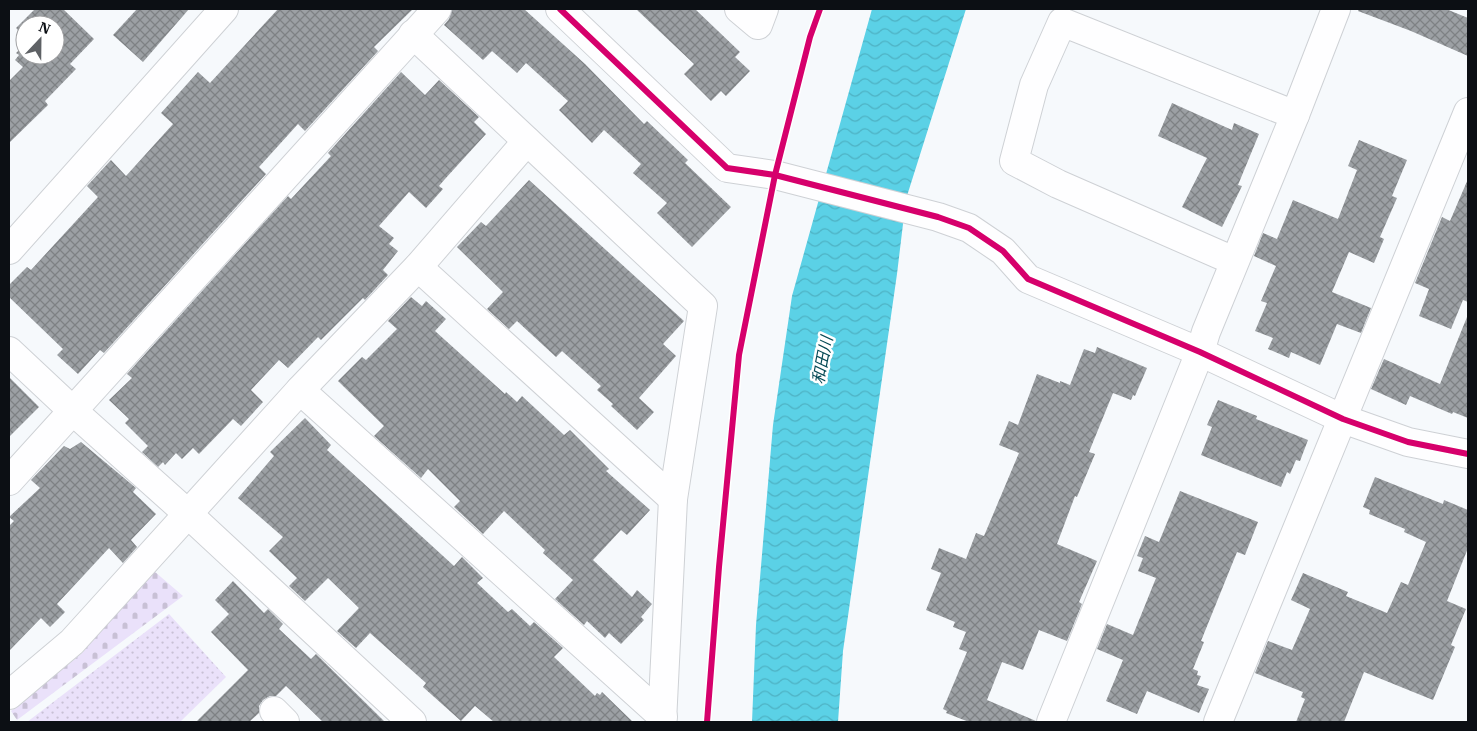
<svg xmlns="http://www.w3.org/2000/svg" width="1477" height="731" font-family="'IBM Plex Serif','Noto Sans JP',serif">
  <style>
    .grass { fill: url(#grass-dots) }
    .cemetery { fill: url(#cemetery-stones) }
    .water { fill: url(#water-waves) }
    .building { fill: url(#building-cross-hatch) }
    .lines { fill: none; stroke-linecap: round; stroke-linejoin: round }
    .minor-casing { stroke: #ced1d5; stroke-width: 30 }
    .minor { stroke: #fefeff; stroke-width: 28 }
    .cycleway-casing { stroke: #fff; stroke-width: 9 }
    .cycleway { stroke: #d6006c; stroke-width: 6 }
    .labels { text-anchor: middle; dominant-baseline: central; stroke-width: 5; stroke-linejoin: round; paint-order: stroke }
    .water-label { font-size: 16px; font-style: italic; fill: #064955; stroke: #fff }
  </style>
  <defs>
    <pattern id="grass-dots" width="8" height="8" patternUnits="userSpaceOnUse" patternTransform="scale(1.25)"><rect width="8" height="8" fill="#eae1fa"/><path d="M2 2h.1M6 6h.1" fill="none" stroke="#c8c0d5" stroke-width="1.8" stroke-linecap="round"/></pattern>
    <pattern id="cemetery-stones" width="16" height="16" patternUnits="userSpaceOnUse" patternTransform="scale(1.25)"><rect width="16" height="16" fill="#eae1fa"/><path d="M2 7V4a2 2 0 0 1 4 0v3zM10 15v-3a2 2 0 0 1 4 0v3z" fill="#c8c0d5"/></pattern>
    <pattern id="water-waves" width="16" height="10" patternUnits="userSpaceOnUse" patternTransform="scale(1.25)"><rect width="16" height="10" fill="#5bd1e6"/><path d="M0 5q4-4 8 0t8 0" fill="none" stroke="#4eb2c4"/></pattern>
    <pattern id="building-cross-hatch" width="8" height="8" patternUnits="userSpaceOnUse" patternTransform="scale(1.25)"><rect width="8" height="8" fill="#9ca0a4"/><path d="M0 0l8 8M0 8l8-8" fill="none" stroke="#7e8184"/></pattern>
  </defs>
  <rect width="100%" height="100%" fill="#f6f9fc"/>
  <!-- grass -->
  <polygon class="grass" points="169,614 226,677 180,722 27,722"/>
  <!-- cemetery -->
  <polygon class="cemetery" points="154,571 183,596 17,720 11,711 81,654"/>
  <!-- water -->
  <polygon class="water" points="872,9 966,9 906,199 897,274 843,651 838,722 752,722 756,625 773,425 792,296"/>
  <!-- building -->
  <g class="building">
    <polygon points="35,9 63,9 94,39 70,64 76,69 45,101 48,105 9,143 9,81 23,67 15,60 19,55 16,53 25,44 25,55 55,55 55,25 25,25 25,37 16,28"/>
    <polygon points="137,9 189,9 143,62 113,35"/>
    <polygon points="278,9 413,9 374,47 378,51 305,131 298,124 259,167 266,174 104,353 100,350 78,374 57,355 63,349 9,297 9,285 27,267 31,270 98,197 87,186 111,160 126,176 173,124 161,113 198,72 210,83"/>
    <polygon points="452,9 524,9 585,64 644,124 647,121 688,160 685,163 731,207 692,247 657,213 667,203 633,173 641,164 604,130 592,143 559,110 568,101 526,63 517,73 492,51 483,60 444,25 449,19"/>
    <polygon points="636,9 695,9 740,52 735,57 750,71 726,96 721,91 711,101 684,74 694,64"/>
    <polygon points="1359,9 1446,9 1468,18 1468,56 1411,31 1358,11"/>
    <polygon points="401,72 425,95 439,80 479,117 474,122 486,134 445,179 439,186 443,189 426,208 409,192 379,226 394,238 389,244 398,251 383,270 388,275 365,300 363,298 321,340 318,337 288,368 279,360 251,390 263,402 241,426 233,419 199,454 193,448 182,459 176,453 165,465 163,462 158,467 142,452 148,446 125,423 129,419 109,400 132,378 127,374 288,196 291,199 331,156 328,153"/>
    <polygon points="1172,103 1232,130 1234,123 1259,134 1238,185 1242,186 1222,227 1182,207 1207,158 1158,136"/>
    <polygon points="1359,140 1407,160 1392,196 1397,198 1380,237 1384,239 1374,263 1349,252 1332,292 1371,308 1361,333 1337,324 1320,365 1291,352 1289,358 1268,349 1273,338 1255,331 1267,303 1261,301 1276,266 1254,256 1263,233 1277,239 1293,200 1338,219 1357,170 1348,166"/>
    <polygon points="1468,179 1468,302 1463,300 1451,329 1419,316 1429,289 1415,283 1442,217 1450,221"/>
    <polygon points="529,180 684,321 663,344 676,356 639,398 654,412 637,430 611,406 613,404 597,390 601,386 562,351 556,357 517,321 509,329 487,309 503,292 457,247 481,222 486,226"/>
    <polygon points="411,297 422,306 426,301 446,319 435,331 505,394 506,392 517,402 522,396 564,435 570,430 609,469 606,471 650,510 627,535 621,530 593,560 632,597 637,590 652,604 641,617 644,620 621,644 609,633 605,638 587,621 584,625 555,599 573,580 543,553 545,550 504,511 483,534 454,507 460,501 428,469 421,478 374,436 384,426 338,381 362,357 366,360 397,329 388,321"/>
    <polygon points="1467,317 1468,418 1453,412 1452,414 1410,396 1406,405 1371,389 1384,359 1440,384"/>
    <polygon points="1097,347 1147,368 1135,396 1133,395 1131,400 1113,393 1089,452 1095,454 1077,497 1075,496 1057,544 1097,561 1079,602 1082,604 1067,641 1039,630 1023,670 1002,662 987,700 1036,721 1036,722 969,722 946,713 947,711 943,709 967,652 959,649 966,632 953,627 955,622 926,610 941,573 931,569 939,548 966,559 976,533 984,536 1019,453 999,445 1009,421 1018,425 1037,374 1060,383 1060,381 1070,385 1084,349 1095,353"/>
    <polygon points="9,377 39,407 9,437"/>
    <polygon points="1218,400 1257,416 1256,419 1308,440 1300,461 1296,460 1290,474 1287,472 1281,487 1201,455 1212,427 1207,425"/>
    <polygon points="305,418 331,445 327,450 454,566 462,557 483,578 477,583 508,612 512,609 530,626 534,622 563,648 554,657 595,696 597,693 600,695 602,692 633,722 494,722 475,706 461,721 423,687 426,683 370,633 356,648 337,631 359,608 328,578 305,601 289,586 297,578 269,551 283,537 238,498 274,456 270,452"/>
    <polygon points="81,442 136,488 133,492 156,514 131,540 137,547 123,563 109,548 57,604 65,612 50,627 41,618 9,651 9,526 14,521 9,517 40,488 31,480 64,446 70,449"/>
    <polygon points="1375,477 1443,504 1444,500 1468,510 1468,548 1447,601 1466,609 1451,645 1455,647 1433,700 1364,672 1344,722 1296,722 1305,699 1301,697 1303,692 1255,673 1268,641 1292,650 1310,609 1291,600 1303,573 1348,592 1346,596 1387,613 1401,582 1408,585 1426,542 1404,532 1405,529 1369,514 1370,510 1363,507"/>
    <polygon points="1180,491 1258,522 1245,555 1237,552 1201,641 1204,642 1193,669 1198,671 1197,675 1201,676 1197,685 1209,689 1199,713 1147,691 1137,714 1106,701 1123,660 1097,649 1107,624 1133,635 1156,578 1138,571 1143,558 1137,556 1145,536 1159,542"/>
    <polygon points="233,581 264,613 268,609 283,624 279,629 311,659 316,654 385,722 323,722 286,686 276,696 270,696 263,700 259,706 259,713 249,722 196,722 248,670 211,632 229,614 215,600"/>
  </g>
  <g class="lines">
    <!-- minor casing -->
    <g class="minor-casing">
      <g id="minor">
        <polyline points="560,9 727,168 775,175 938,217 969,228 1003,251 1028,279 1200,352 1343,419 1408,442 1468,454"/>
        <polyline points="739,9 758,25 764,9"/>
        <polyline points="413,34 703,306 673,499 662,722"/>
        <polyline points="9,250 224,9"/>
        <polyline points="1234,261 1058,184 1014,161 1034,85 1062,22 1295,115"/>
        <polyline points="418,267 673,499"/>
        <polyline points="9,351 73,411 187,513 412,722"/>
        <polyline points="300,390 663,717"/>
        <polyline points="9,481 437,9"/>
        <polyline points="9,695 72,642 300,390 418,267 527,141"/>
        <polyline points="274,711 285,722"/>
        <polyline points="1051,722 1200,352 1206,332 1295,115 1336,9"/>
        <polyline points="1218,722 1468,112"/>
      </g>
    </g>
    <!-- minor -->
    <use href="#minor" class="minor"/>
    <!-- cycleway casing -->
    <g class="cycleway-casing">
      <g id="cycleway">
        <polyline points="560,9 727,168 775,175 938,217 969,228 1003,251 1028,279 1200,352 1343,419 1408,442 1468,454"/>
        <polyline points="707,722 719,567 739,355 775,175 810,37 820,9"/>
      </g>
    </g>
    <!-- cycleway -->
    <use href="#cycleway" class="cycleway"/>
  </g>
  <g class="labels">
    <!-- water labels -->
    <g class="water-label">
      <text transform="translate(822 360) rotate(-79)">和田川</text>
    </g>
  </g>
  <!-- border -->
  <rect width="1477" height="731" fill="none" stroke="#0c0f14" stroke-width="20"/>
  <!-- north arrow -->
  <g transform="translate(40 40) rotate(22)"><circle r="24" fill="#ffffff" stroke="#9e9fa1"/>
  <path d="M0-4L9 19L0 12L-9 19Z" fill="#5e6165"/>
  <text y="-8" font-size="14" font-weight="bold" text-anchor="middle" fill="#0c0f14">N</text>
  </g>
</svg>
